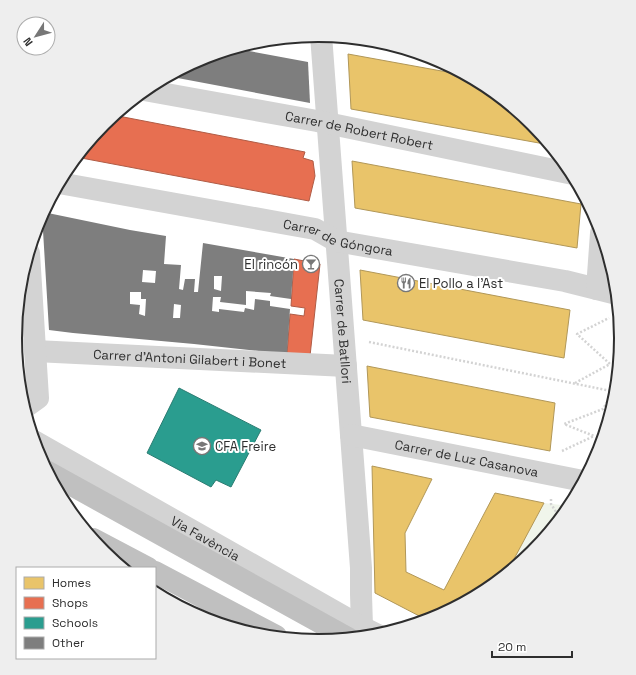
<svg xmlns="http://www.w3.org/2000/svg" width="636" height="675" font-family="'Space Grotesk',sans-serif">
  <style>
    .green { fill: #f0f5eb }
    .homes { fill: #e9c46a; stroke: #b19758 }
    .shops { fill: #e76f51; stroke: #b05c46 }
    .schools { fill: #2a9d8f; stroke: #2b7c72 }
    .building { fill: #7e7e7e; fill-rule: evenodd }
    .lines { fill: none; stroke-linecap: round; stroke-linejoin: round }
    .path { stroke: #d3d3d3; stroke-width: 2.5; stroke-dasharray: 2 2; stroke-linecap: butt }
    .minor { stroke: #d3d3d3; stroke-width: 22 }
    .highway { stroke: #c0c0c0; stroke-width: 22 }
    .labels { text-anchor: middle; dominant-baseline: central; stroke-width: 4; stroke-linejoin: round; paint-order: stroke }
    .street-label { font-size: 13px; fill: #2e2e2e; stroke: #fff }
    .poi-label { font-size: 13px; fill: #2e2e2e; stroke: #fff; text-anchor: start }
    .rim { fill: none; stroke: #2e2e2e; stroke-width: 2 }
  </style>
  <rect width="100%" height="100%" fill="#fff"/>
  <!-- green -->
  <polygon class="green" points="544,503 570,506 532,552 507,572"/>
  <!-- homes -->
  <g class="homes">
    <polygon points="348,54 469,76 487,86 532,123 550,145 351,109"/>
    <polygon points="352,161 581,204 577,248 355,208"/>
    <polygon points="360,270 570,310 564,358 363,320"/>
    <polygon points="367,366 555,403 550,451 370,417"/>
    <polygon points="372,466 432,479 405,533 406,572 444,590 495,493 544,503 507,572 486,590 434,618 427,620 375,593"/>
  </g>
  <!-- shops -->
  <g class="shops">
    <polygon points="113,115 305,152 303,158 313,161 315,176 309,201 76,157 104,123"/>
    <polygon points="294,259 320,264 310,356 287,354 290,314 304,316 305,308 291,306"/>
  </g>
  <!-- schools -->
  <polygon class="schools" points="179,388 261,430 231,487 216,480 211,487 147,453"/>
  <!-- building -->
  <g class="building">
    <polygon points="233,48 308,62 310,103 167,76 202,57"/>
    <path d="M43 212 130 230 166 236 164 264 181 265 179 289 183 290 185 279H195L194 292H198L203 243 294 259 291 299 270 296 271 293 246 291V305L220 302 221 297H213L212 311 219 312V309L244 312 245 308 254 310 255 299 270 301V306L290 309 287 354 194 344 73 333 49 330 42 214ZM143 270 156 271 155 283 142 282ZM214 276H222L221 291 214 289ZM130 292H141V299H146L145 316 139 314 140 305 130 304ZM174 304 181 305 180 318H173Z"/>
  </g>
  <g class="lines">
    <!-- path -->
    <g class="path">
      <polyline points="369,342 616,392"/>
      <polyline points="575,383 610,364 577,334 609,318"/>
      <polyline points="562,451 594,436 564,424 603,409 613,392"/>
      <polyline points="551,499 551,504 560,518"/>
    </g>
    <!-- minor -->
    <g class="minor">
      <path id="s1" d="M321 35 361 568V594L362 627"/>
      <path id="s2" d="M144 90 317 121 573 174"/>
      <path id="s3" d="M59 183 315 229 336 241 565 281 617 294"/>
      <polyline points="597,289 601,233"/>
      <path id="s4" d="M35 351 346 366"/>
      <polyline points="24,408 38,398 29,253"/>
      <path id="s5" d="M351 435 583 481"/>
      <path id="s6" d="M34 441 362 627 378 635"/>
    </g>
    <!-- highway -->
    <g class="highway">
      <polyline points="48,472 348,638"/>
      <polyline points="93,539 148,568"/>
      <polyline points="155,572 276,636"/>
    </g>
  </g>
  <!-- icons -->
  <defs>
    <g id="bar-ring" transform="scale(0.9)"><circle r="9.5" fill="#fff" stroke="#777" stroke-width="1.5"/><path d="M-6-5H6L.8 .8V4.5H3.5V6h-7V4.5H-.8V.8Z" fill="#777"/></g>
    <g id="restaurant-ring" transform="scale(0.9)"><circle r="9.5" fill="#fff" stroke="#777" stroke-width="1.5"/><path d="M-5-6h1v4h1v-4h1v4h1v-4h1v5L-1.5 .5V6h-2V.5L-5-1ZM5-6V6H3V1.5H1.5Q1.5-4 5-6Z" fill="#777"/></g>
    <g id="school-ring" transform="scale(0.9)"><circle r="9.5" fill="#fff" stroke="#777" stroke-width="1.5"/><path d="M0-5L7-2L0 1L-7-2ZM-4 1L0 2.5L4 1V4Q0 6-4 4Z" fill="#777"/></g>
  </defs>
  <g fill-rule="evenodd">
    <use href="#bar-ring" x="311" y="264"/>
    <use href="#restaurant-ring" x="406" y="283"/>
    <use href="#school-ring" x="202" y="446"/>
  </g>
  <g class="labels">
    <!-- street labels -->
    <g class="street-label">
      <text stroke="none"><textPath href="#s2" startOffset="219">Carrer de Robert Robert</textPath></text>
      <text stroke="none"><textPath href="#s3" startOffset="285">Carrer de Góngora</textPath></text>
      <text stroke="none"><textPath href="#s1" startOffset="297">Carrer de Batllori</textPath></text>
      <text stroke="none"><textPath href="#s4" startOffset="155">Carrer d'Antoni Gilabert i Bonet</textPath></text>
      <text stroke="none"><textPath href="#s5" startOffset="118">Carrer de Luz Casanova</textPath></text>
      <text stroke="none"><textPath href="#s6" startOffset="197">Via Favència</textPath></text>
    </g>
    <!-- poi labels -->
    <g class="poi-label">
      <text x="298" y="264" text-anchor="end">El rincón</text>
      <text x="419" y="283">El Pollo a l'Ast</text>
      <text x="215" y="446">CFA Freire</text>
    </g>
  </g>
  <!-- crop -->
  <path d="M0 0H636V675H0ZM22 338a296 296 0 1 1 592 0a296 296 0 1 1-592 0Z" fill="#eee" fill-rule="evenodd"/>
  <path class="rim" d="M22 338a296 296 0 1 1 592 0a296 296 0 1 1-592 0Z"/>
  <!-- legend -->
  <rect x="16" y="567" width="140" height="92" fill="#ffffff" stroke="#ababab"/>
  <rect x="24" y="577" width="20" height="12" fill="#e9c46a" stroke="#ababab"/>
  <text x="52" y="587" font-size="12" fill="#2e2e2e">Homes</text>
  <rect x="24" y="597" width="20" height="12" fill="#e76f51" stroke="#ababab"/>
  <text x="52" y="607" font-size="12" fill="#2e2e2e">Shops</text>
  <rect x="24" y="617" width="20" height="12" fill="#2a9d8f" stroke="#ababab"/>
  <text x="52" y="627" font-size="12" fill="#2e2e2e">Schools</text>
  <rect x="24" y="637" width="20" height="12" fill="#7e7e7e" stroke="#ababab"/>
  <text x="52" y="647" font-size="12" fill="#2e2e2e">Other</text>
  <!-- north arrow -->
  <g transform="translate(36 36) rotate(234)"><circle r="19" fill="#ffffff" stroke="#ababab"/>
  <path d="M0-3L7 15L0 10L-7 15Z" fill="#777777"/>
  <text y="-6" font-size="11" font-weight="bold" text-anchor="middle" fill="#2e2e2e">N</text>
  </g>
  <!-- scale -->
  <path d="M492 651v6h80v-6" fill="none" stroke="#2e2e2e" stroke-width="2"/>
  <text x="498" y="651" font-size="12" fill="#2e2e2e" stroke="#ffffff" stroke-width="3" paint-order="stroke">20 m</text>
</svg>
